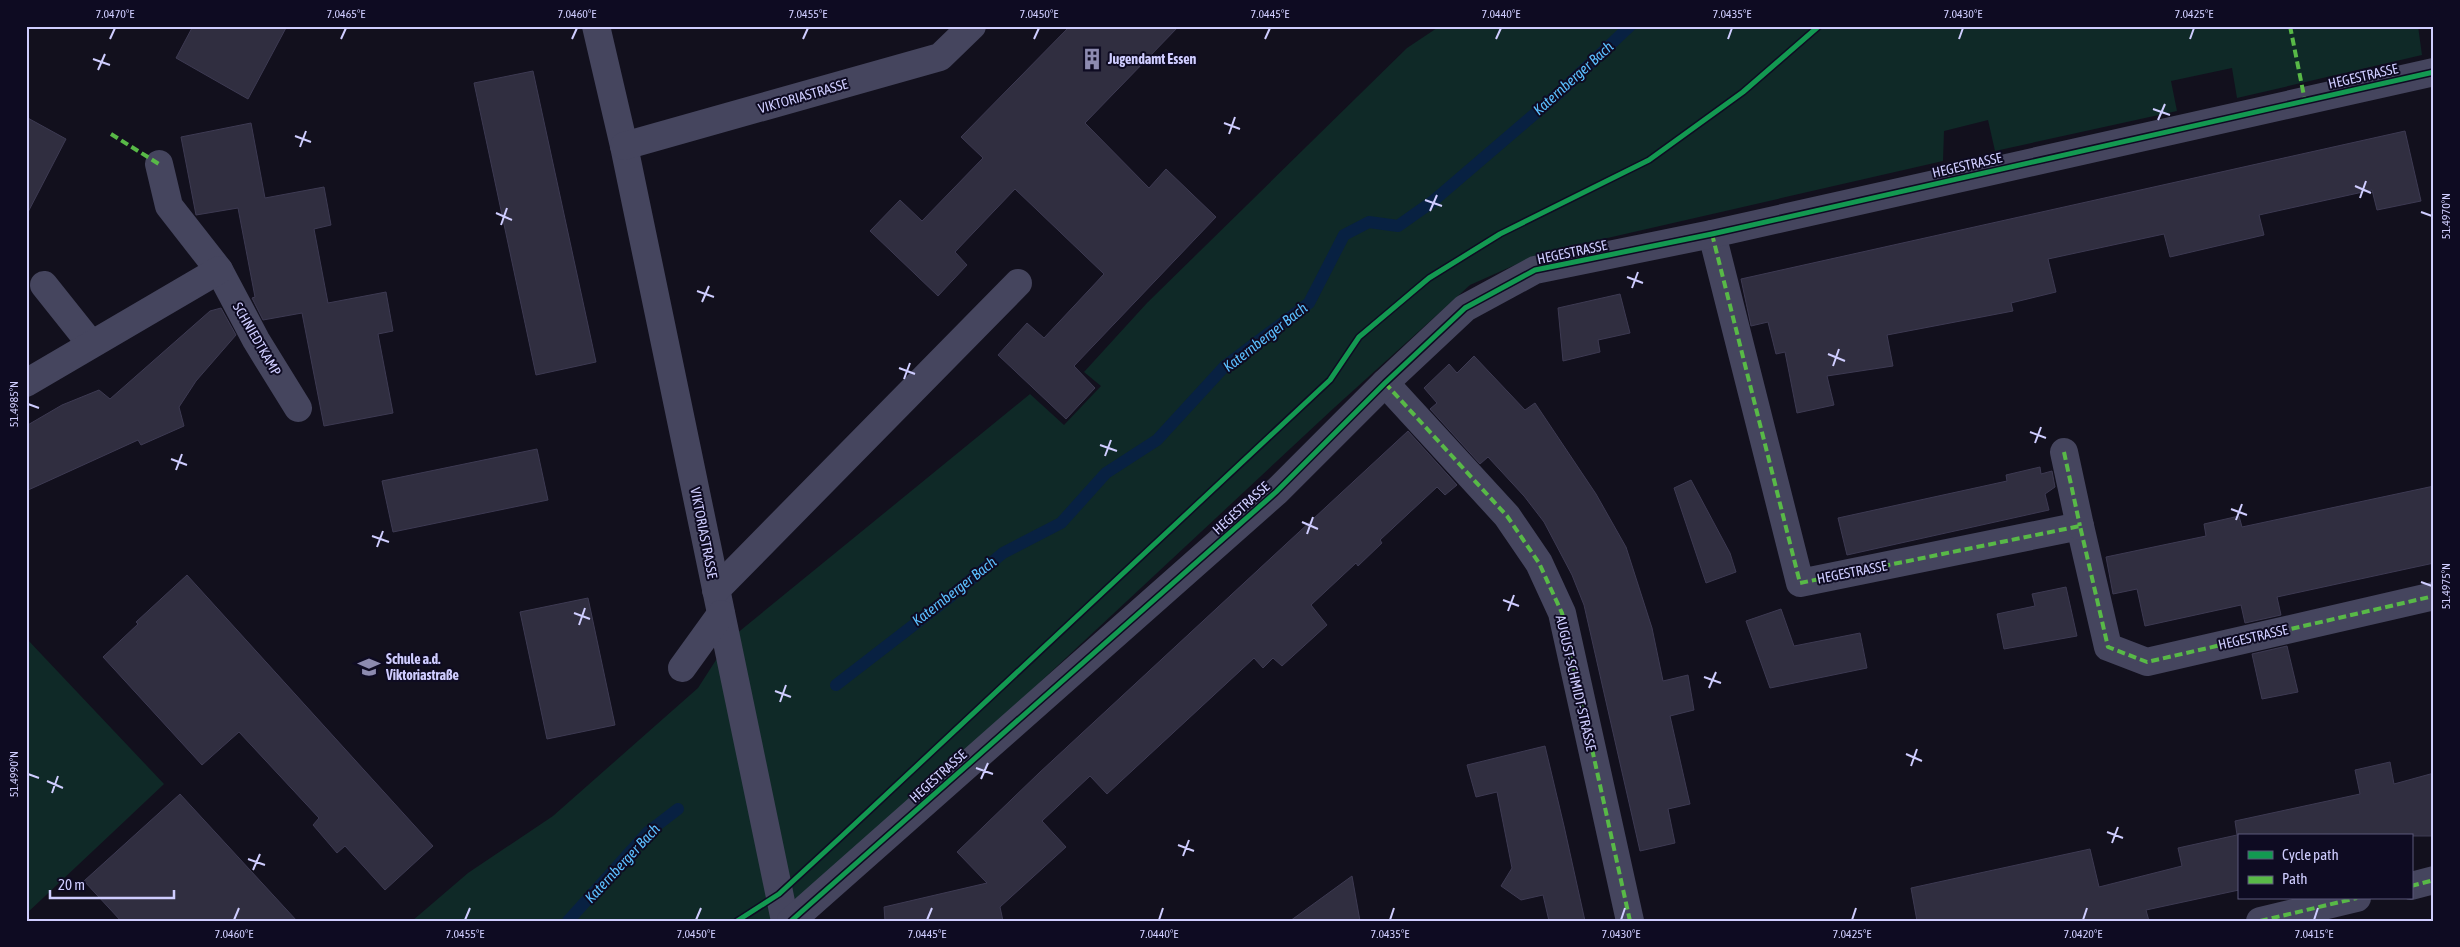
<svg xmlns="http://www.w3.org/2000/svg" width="2460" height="947" font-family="'Asap Condensed',sans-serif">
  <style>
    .green { fill: #0f2927 }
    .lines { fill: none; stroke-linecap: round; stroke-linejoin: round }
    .stream { stroke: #082142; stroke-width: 12 }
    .building { fill: #302e40; stroke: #3d3a52 }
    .minor { stroke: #45455e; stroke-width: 28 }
    .quiet { stroke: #58b947; stroke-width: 4; stroke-dasharray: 8 4; stroke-linecap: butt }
    .cycleway-casing { stroke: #0e0b22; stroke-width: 8 }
    .cycleway { stroke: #139951; stroke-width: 5 }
    .ticks { fill: none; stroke: #cfcdff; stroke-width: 2 }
    .labels { text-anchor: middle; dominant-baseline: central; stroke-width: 4; stroke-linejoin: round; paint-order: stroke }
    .poi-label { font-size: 14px; font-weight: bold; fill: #cfcdff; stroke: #0e0b22; text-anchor: start }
    .street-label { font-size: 14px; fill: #cfcdff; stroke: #0e0b22 }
    .water-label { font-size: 15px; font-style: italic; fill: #5bbfff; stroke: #0e0b22 }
    .neatline { fill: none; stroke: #cfcdff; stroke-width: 2 }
    .ticks-label { font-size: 12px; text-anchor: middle; fill: #cfcdff }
  </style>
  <rect width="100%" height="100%" fill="#12101d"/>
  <!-- green -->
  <g class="green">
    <polygon points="1440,26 2418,26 2422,55 2237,98 2232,68 2171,81 2177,111 1995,151 1988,120 1944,131 1943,161 1542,253 1470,285 1335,407 786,919 730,639 1030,394 1064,425 1101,386 1084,372 1147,303 1407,48"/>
    <polygon points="26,638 164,784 26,914"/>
    <polygon points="725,646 780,921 412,921 468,873 553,816 698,688"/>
  </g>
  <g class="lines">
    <!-- stream -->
    <g class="stream">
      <polyline points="836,685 950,597 1003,553 1061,523 1106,473 1157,440 1225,366 1309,303 1344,235 1369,222 1398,226 1432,202 1558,94 1630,26"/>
      <polyline points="568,921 648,832 678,809"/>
    </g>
  </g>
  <!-- building -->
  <g class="building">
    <polygon points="193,26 287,26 248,99 176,58"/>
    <polygon points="1070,26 1179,26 1085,123 1149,188 1166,169 1216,217 1074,366 1095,388 1066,419 998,355 1027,323 1044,338 1104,274 1015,189 955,252 967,265 938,296 870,231 900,200 922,221 983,158 961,137"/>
    <polygon points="533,71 596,362 536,375 474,83"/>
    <polygon points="26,117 66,139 26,216"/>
    <polygon points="251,123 265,198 324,187 331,225 314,229 328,303 386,292 393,331 378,334 393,413 324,426 302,313 263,320 252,298 255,297 238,208 196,215 181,137"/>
    <polygon points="2405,131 2421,201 2377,210 2372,190 2259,215 2264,235 2170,257 2164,234 2048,259 2056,292 2011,303 2013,311 1887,335 1893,366 1827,376 1834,405 1797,413 1785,352 1776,354 1768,322 1751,326 1741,279"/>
    <polygon points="1620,294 1630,333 1598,340 1600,352 1563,361 1558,308"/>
    <polygon points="221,308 236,335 196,381 179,407 184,426 141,445 138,440 26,491 26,426 62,405 99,390 110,399 210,311"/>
    <polygon points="1474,356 1525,410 1535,403 1596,494 1626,547 1652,628 1663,681 1688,675 1694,710 1670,716 1690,804 1668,809 1675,843 1640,851 1584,605 1572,575 1544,522 1524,496 1488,457 1480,464 1430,409 1437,403 1424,388 1449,364 1457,373"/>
    <polygon points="1408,431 1457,485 1445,495 1437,487 1380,540 1382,543 1358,566 1356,563 1311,605 1327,625 1282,666 1273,658 1263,668 1254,658 1107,794 1090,776 1042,821 1066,847 1000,907 1003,921 885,921 884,907 987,883 957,852 1039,773"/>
    <polygon points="537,449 548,500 393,532 382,481"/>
    <polygon points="2040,467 2041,474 2052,471 2055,487 2045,494 2049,510 1847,555 1838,518 2007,481 2006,475"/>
    <polygon points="1691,480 1730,553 1736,572 1706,583 1674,488"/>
    <polygon points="2434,486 2434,563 2277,597 2281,615 2245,623 2241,605 2145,626 2137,589 2113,594 2106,557 2206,536 2204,524 2239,516 2242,527"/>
    <polygon points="187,575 433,846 385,890 345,846 337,853 313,825 319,818 239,732 202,765 103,657 138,624 136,622"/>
    <polygon points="2066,587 2077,636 2004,649 1997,614 2035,606 2032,594"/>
    <polygon points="588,598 615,725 547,739 520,612"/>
    <polygon points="1781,609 1794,646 1860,633 1867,668 1770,688 1746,621"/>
    <polygon points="2287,646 2298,692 2262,699 2252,654"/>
    <polygon points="1545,746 1564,826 1585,921 1549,921 1543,895 1521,900 1501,886 1512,868 1497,792 1476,797 1467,765"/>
    <polygon points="2390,762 2394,784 2434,773 2434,836 2239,836 2239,890 2146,910 2149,921 1917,921 1911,888 2090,849 2099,887 2182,866 2178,848 2237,835 2235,821 2360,794 2355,770"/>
    <polygon points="180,794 297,921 121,921 84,881"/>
    <polygon points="1352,876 1360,921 1290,921"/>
  </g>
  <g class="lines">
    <!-- minor -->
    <g class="minor">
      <polyline points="596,26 624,146 785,921"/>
      <polyline points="624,146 940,57 972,26"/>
      <polyline points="159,164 169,206 219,270 256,340 298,408"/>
      <polyline points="1712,234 1800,583 2080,526 2108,647 2147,662 2434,596"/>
      <polyline points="44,285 91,344"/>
      <polyline points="26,383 219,270"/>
      <polyline points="1385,383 1507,516 1539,563 1562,613 1630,921"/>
      <polyline points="2064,452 2080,526"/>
      <polyline points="716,590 1018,283"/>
      <polyline points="682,668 721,614"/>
      <polyline points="2411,886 2434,880"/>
      <polyline points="791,921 1276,492 1385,383 1465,308 1535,270 1712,234 2434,72"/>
      <polyline points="2260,921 2357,898"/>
    </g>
    <!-- quiet -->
    <g class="quiet">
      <polyline points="2290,26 2305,101"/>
      <polyline points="111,134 159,164"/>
      <polyline points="1712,234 1800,583 2080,526 2108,647 2147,662 2434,596"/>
      <polyline points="1385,383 1507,516 1539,563 1562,613 1630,921"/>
      <polyline points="2064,452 2080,526"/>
      <polyline points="2411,886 2434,880"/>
      <polyline points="2260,921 2357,898"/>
    </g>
    <!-- cycleway casing -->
    <g class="cycleway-casing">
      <g id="cycleway">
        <polyline points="737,921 779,894 842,836 1330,380 1359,337 1429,278 1500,234 1649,160 1743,92 1819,26"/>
        <polyline points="791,921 1276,492 1385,383 1465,308 1535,270 1712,234 2434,72"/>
      </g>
    </g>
    <!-- cycleway -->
    <use href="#cycleway" class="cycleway"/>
  </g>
  <!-- ticks -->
  <path class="ticks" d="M110 39 115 28M341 39 346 28M572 39 577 28M803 39 808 28M1034 39 1039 28M1265 39 1270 28M1496 39 1501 28M1728 39 1732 28M1959 39 1963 28M2190 39 2194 28M93 59 110 65M98 70 105 54M2153 109 2170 115M2158 120 2165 104M1224 123 1240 129M1229 134 1235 117M295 136 311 142M300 147 306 131M2355 186 2371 193M2360 198 2366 181M1425 200 1442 206M1430 211 1437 195M2421 212 2432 216M496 213 512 220M501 225 507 208M1627 277 1643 283M1632 288 1638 272M697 291 714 297M702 302 709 286M1828 354 1845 361M1833 366 1839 349M899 368 915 374M904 379 910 363M28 404 39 408M2030 432 2046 438M2035 443 2041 427M1100 445 1117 451M1105 456 1111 440M171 459 187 465M176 470 182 454M2231 509 2247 515M2236 520 2242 504M1302 522 1318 529M1307 534 1313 517M372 536 389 542M377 547 383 531M2421 582 2432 586M1503 600 1519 606M1508 611 1514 595M574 613 590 619M579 625 585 608M1704 677 1721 683M1709 688 1716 672M775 691 791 697M780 702 786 685M1906 754 1922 761M1911 766 1917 749M976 768 993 774M28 774 39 778M981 779 988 763M47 781 63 788M52 793 58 776M2107 832 2123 838M2112 843 2118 827M1178 845 1194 851M1183 856 1189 840M248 859 265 865M253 870 260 854M234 920 239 908M465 920 470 908M696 920 701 908M927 920 932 908M1159 920 1163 908M1390 920 1394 908M1621 920 1625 908M1852 920 1856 908M2083 920 2087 908M2314 920 2318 908"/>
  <!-- icons -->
  <defs>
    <g id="building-bare" transform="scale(1.725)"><path d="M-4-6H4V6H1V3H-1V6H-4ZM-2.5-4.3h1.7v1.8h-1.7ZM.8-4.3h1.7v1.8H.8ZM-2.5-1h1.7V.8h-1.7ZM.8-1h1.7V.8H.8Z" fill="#8d8bb0" stroke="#0e0b22" stroke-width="2.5" paint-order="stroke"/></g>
    <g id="school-bare" transform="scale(1.725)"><path d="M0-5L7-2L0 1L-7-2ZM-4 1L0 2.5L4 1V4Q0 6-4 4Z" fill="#8d8bb0" stroke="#0e0b22" stroke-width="2.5" paint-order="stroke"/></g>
  </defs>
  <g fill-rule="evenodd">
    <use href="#building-bare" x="1092" y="59"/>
    <use href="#school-bare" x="369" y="667"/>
  </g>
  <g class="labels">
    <!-- poi labels -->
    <g class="poi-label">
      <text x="1108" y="59">Jugendamt Essen</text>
      <text x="386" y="659">Schule a.d.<tspan x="386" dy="16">Viktoriastraße</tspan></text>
    </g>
    <!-- street labels -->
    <g class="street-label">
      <text transform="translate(2363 76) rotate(-13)">HEGESTRASSE</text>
      <text transform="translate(803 96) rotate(-16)">VIKTORIASTRASSE</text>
      <text transform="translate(1967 165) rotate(-13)">HEGESTRASSE</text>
      <text transform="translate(1572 252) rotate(-12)">HEGESTRASSE</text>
      <text transform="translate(257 339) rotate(60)">SCHNIEDTKAMP</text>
      <text transform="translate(1241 508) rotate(-42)">HEGESTRASSE</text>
      <text transform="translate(704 533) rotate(79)">VIKTORIASTRASSE</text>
      <text transform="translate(1852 572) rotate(-11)">HEGESTRASSE</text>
      <text transform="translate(2253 637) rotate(-13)">HEGESTRASSE</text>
      <text transform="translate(1576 683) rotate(77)">AUGUST-SCHMIDT-STRASSE</text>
      <text transform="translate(938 776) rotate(-42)">HEGESTRASSE</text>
    </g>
    <!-- water labels -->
    <g class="water-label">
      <text transform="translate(1573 78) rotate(-42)">Katernberger Bach</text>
      <text transform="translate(1265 337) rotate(-38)">Katernberger Bach</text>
      <text transform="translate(954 591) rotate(-38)">Katernberger Bach</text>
      <text transform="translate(622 863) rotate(-47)">Katernberger Bach</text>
    </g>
  </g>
  <!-- border -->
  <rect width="2460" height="947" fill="none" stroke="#0e0b22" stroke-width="55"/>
  <!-- legend -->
  <rect x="2238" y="834" width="175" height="65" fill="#0e0b22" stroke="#5b597a"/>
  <rect x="2248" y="851" width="25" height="8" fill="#139951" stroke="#5b597a"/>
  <text x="2282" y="860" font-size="15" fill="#cfcdff">Cycle path</text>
  <rect x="2248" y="876" width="25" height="8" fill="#58b947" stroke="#5b597a"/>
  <text x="2282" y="884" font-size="15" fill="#cfcdff">Path</text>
  <!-- scale -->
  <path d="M50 890v8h124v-8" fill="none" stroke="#cfcdff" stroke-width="2.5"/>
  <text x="58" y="890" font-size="15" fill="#cfcdff" stroke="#0e0b22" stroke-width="4" paint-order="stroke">20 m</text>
  <rect x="28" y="28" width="2404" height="892" class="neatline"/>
  <g class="ticks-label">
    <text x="115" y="18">7.0470°E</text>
    <text x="346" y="18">7.0465°E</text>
    <text x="577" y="18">7.0460°E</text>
    <text x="808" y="18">7.0455°E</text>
    <text x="1039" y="18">7.0450°E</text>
    <text x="1270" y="18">7.0445°E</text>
    <text x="1501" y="18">7.0440°E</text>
    <text x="1732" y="18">7.0435°E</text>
    <text x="1963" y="18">7.0430°E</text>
    <text x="2194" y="18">7.0425°E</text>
    <text transform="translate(2446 216) rotate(-90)" y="4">51.4970°N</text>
    <text transform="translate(14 404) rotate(-90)" y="4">51.4985°N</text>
    <text transform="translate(2446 586) rotate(-90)" y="4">51.4975°N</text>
    <text transform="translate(14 774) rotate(-90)" y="4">51.4990°N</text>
    <text x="234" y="938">7.0460°E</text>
    <text x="465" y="938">7.0455°E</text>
    <text x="696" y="938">7.0450°E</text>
    <text x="927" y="938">7.0445°E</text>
    <text x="1159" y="938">7.0440°E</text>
    <text x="1390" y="938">7.0435°E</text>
    <text x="1621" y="938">7.0430°E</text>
    <text x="1852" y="938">7.0425°E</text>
    <text x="2083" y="938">7.0420°E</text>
    <text x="2314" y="938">7.0415°E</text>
  </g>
</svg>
